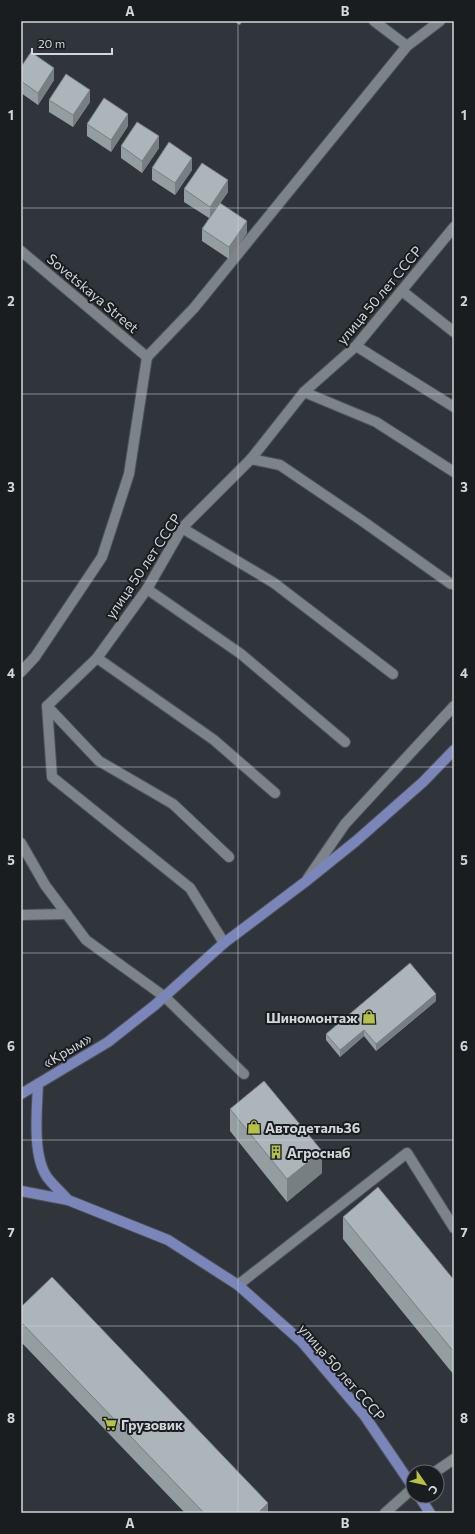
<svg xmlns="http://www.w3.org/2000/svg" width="475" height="1534" font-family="Commissioner,sans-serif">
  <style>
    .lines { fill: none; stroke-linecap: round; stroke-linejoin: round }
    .service-casing { stroke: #4c5156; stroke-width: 12 }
    .minor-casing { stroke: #4c5156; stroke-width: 12 }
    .primary-casing { stroke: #4c5156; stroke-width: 12 }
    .service { stroke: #7c8389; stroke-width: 10 }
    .minor { stroke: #7c8389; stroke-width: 10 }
    .primary { stroke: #7a85b9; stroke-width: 10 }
    .wall { fill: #949da0 }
    .shaded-wall { fill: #787f82 }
    .building { fill: #acb6ba; stroke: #787f82 }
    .grid { fill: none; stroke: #d2d6da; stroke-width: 1; stroke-opacity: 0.55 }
    .labels { text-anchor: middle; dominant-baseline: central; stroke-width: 4; stroke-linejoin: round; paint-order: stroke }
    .street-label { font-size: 14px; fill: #d2d6da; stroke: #1a1d1f }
    .poi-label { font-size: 14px; font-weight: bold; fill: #d2d6da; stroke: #1a1d1f; text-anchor: start }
    .neatline { fill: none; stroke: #d2d6da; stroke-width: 1.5 }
    .grid-label { font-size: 13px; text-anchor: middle; font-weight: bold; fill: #d2d6da }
  </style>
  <rect width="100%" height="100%" fill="#30353b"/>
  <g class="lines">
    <!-- service casing -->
    <g class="service-casing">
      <g id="service">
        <polyline points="402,291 454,332"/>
        <polyline points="356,346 454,407"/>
        <polyline points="304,392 376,422 454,472"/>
        <polyline points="251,459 280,465 361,520 451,584"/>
        <polyline points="182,528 274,583 393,674"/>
        <polyline points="147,589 241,654 345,742"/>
        <polyline points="97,658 214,740 275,793"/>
        <polyline points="21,672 35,657 102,557 129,474 147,357"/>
        <polyline points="47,706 99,761 173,804 229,857"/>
        <polyline points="21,843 45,885 86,940 165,997 244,1074"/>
        <polyline points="308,878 345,824 454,706"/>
        <polyline points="21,915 67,914"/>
        <polyline points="224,943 190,888 52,777 47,706 97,658 147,589 182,528 251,459 304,392 356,346 454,227"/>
        <polyline points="238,1285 407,1153 454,1228"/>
        <polyline points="435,1472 454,1459"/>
        <polyline points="385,1513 413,1488"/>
      </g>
    </g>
    <!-- minor casing -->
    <g class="minor-casing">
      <g id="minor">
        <polyline points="374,21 407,46"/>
        <polyline points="21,251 147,357 194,308 407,46 440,21"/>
      </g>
    </g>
    <!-- primary casing -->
    <g class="primary-casing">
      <g id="primary">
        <path d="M38 1084C37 1110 32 1155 47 1177 53 1185 61 1192 68 1200"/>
        <polyline points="21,1094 108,1042 155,1005 224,943 305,882 356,841 423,782 454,750"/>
        <polyline points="21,1191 68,1200 168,1240 238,1285 302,1342 364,1415 413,1487"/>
        <polyline points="419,1496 430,1513"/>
      </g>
    </g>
    <!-- service -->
    <use href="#service" class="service"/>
    <!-- minor -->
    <use href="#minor" class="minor"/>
    <!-- primary -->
    <use href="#primary" class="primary"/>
  </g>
  <!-- wall -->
  <g class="wall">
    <polygon points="234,21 242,21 240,25"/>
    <polygon points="21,67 54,80 38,105 21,93"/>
    <polygon points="49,100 90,102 73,127 49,112"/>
    <polygon points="87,124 128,126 111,152 87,136"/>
    <polygon points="121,146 159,148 142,173 121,158"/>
    <polygon points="152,168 192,170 175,195 152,180"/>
    <polygon points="184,189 228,192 220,203 247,233 229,259 202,241 202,229 209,218 184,202"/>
    <polygon points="436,1001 376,1051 364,1036 340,1057 326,1040 326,1034"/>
    <polygon points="230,1109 322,1173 287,1202 230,1131"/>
    <polygon points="343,1217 454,1280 454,1375 343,1239"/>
    <polygon points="21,1307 268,1513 185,1513 21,1342"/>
  </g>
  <!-- shaded-wall -->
  <g class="shaded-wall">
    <polygon points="54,68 54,80 38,105 38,93"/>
    <polygon points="90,90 90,102 73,127 73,115"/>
    <polygon points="128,114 128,126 111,152 111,140"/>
    <polygon points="159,136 159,148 142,173 142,161"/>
    <polygon points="192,158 192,170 175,195 175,183"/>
    <polygon points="228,180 228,192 210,219 210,207"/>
    <polygon points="247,221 247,233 229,259 229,247"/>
    <polygon points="436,994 436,1001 376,1051 376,1044"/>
    <polygon points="364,1030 364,1036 340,1057 340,1050"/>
    <polygon points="322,1151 322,1173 287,1202 287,1179"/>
    <polygon points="268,1503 268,1513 258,1513"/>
  </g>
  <!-- building -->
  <g class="building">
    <polygon points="31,52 54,68 38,93 21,81 21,67"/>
    <polygon points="66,74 90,90 73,115 49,100"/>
    <polygon points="104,98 128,114 111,140 87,124"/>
    <polygon points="137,122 159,136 142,161 121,146"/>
    <polygon points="169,142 192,158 175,183 152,168"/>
    <polygon points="202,163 228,180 210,207 184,189"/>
    <polygon points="220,203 247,221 229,247 202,229"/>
    <polygon points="410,963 436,994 376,1044 364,1030 340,1050 326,1034"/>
    <polygon points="264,1081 322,1151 287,1179 230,1109"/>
    <polygon points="378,1187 454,1280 454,1352 343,1217"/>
    <polygon points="52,1277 268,1503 258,1513 204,1513 21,1322 21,1307"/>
  </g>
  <!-- grid -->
  <path class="grid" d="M238 21V1513M21 208H454M21 394H454M21 581H454M21 767H454M21 953H454M21 1140H454M21 1326H454"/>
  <!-- icons -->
  <defs>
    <g id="shop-bare" transform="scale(1.08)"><path d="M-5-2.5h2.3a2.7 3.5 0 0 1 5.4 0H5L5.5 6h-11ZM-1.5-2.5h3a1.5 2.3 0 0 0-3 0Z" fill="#b7c148" stroke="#1a1d1f" stroke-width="2.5" paint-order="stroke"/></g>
    <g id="building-bare" transform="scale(1.08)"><path d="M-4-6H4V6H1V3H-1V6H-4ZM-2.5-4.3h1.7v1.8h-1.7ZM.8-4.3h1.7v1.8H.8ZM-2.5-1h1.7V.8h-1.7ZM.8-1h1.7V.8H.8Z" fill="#b7c148" stroke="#1a1d1f" stroke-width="2.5" paint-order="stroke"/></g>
    <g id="supermarket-bare" transform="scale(1.08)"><path d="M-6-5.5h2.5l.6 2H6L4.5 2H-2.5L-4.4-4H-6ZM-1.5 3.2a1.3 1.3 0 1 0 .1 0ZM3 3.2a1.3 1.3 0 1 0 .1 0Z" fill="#b7c148" stroke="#1a1d1f" stroke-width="2.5" paint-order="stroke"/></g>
  </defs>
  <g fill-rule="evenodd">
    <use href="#shop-bare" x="369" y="1017"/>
    <use href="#shop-bare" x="254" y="1127"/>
    <use href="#building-bare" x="276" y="1152"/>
    <use href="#supermarket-bare" x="110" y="1424"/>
  </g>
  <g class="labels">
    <!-- street labels -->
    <g class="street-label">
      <text transform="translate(93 293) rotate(40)">Sovetskaya Street</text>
      <text transform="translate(379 295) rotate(-50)">улица 50 лет СССР</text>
      <text transform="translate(143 566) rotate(-56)">улица 50 лет СССР</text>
      <text transform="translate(67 1050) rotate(-31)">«Крым»</text>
      <text transform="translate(342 1372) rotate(49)">улица 50 лет СССР</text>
    </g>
    <!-- poi labels -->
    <g class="poi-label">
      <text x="358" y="1017" text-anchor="end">Шиномонтаж</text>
      <text x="265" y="1127">Автодеталь36</text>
      <text x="287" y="1152">Агроснаб</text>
      <text x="121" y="1424">Грузовик</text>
    </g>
  </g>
  <!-- border -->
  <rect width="475" height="1534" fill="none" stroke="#1a1d1f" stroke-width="44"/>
  <!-- north arrow -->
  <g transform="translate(425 1484) rotate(124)"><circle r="19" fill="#1a1d1f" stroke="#64676a"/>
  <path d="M0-3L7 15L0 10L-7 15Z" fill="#b7c148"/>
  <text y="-6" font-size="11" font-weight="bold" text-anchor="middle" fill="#d2d6da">С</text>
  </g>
  <!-- scale -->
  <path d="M32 48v6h80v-6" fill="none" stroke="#d2d6da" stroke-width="2"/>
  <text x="38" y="48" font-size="12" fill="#d2d6da" stroke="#1a1d1f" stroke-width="3" paint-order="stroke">20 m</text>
  <rect x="22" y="22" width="431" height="1490" class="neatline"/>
  <g class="grid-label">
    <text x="130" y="16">A</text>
    <text x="345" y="16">B</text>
    <text x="11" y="120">1</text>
    <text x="464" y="120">1</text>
    <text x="11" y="306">2</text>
    <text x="464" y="306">2</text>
    <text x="11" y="492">3</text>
    <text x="464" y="492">3</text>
    <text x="11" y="678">4</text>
    <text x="464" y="678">4</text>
    <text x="11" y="865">5</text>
    <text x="464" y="865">5</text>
    <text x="11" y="1051">6</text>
    <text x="464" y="1051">6</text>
    <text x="11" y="1237">7</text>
    <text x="464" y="1237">7</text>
    <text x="11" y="1423">8</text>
    <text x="464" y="1423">8</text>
    <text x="130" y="1528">A</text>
    <text x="345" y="1528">B</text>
  </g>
</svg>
